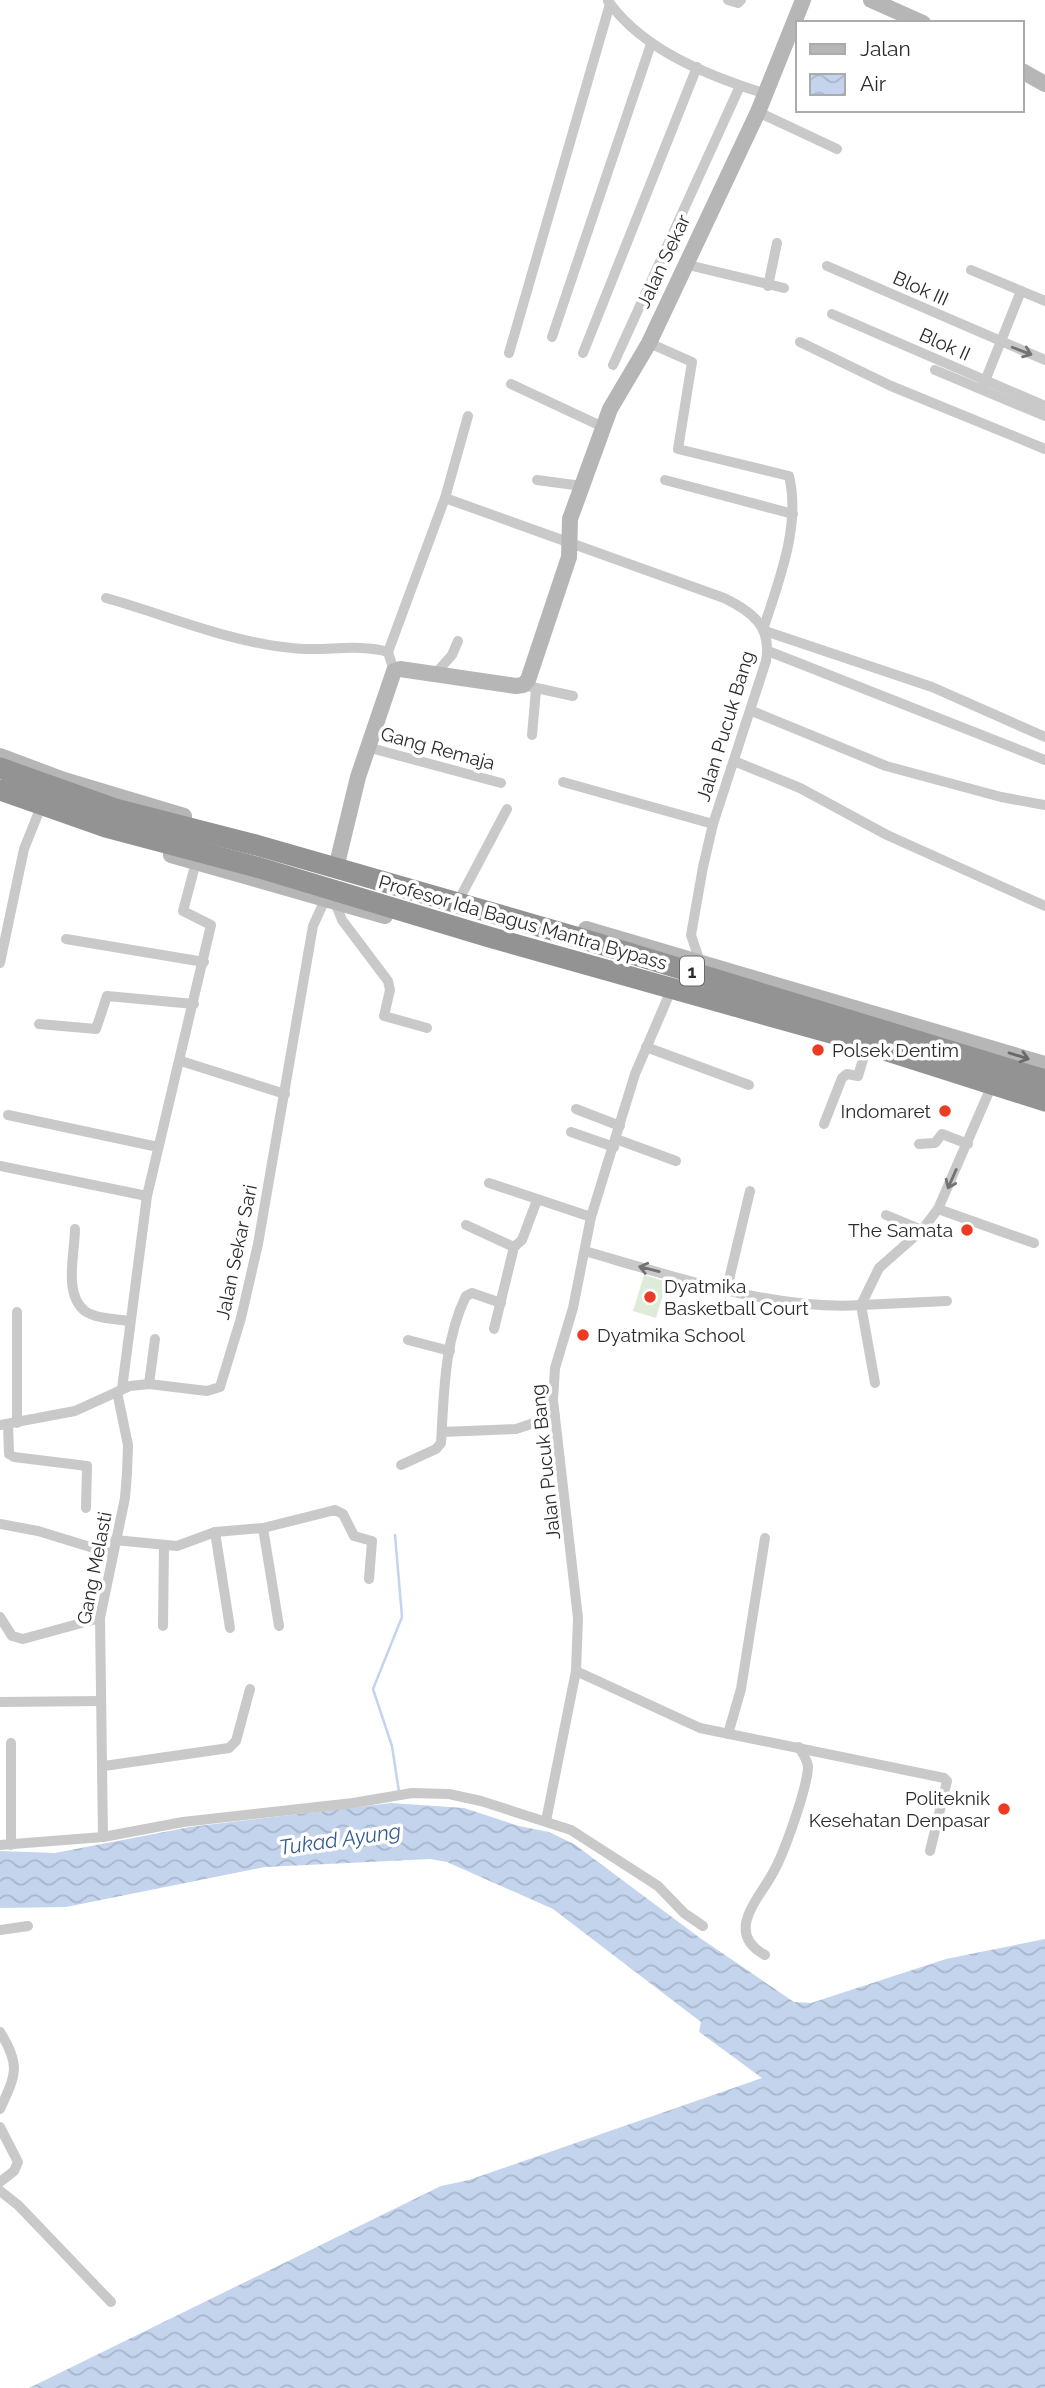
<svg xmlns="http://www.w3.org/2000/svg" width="1045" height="2388" font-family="Raleway,sans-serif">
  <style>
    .green { fill: #deebd8 }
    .water { fill: url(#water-waves) }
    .pier { fill: #fff }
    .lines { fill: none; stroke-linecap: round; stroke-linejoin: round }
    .stream { stroke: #c3d4ec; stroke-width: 2.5 }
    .street { stroke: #c9c9c9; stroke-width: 10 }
    .secondary { stroke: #b6b6b6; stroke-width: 16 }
    .highway { stroke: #939393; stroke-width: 21 }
    .oneway { stroke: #737373 }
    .oneway2 { stroke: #6a6a6a }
    .poi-dot { fill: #ec3b24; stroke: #fff; stroke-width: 2.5 }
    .labels { text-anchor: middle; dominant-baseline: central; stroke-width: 7; stroke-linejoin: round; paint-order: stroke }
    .shield { fill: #fff; stroke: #6b6b6b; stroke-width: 2 }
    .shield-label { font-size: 18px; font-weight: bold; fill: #2c2c2c }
    .street-label { font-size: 19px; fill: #2c2c2c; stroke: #fff }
    .poi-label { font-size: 19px; fill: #2c2c2c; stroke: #fff; text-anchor: start }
    .water-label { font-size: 21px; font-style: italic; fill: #375d90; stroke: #fff }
  </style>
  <defs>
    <pattern id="water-waves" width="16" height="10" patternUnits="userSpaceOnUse" patternTransform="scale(1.75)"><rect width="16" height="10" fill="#c3d4ec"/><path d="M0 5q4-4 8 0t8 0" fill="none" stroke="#a8b6cb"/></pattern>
  </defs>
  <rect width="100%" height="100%" fill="#fff"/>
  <!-- green -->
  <polygon class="green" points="644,1275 667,1282 656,1318 633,1311"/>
  <!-- water -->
  <polygon class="water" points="391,1803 464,1808 519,1826 549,1832 574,1844 700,1938 794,2002 811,2003 946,1959 1045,1939 1045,2388 29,2388 441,2186 469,2180 762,2078 699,2032 701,2022 553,1909 447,1862 430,1859 265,1867 66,1907 0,1908 0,1851 55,1853 190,1827"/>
  <!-- pier -->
  <polygon class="pier" points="699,2032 744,2065 742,2068 697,2035"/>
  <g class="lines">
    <!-- stream -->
    <polyline class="stream" points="395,1535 402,1617 373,1689 392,1746 399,1792"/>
    <!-- street -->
    <g class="street">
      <polyline points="728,0 738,3 741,0"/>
      <path d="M608 1C644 51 709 76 766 94"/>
      <polyline points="758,112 837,149"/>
      <polyline points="684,264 784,288"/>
      <polyline points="827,266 1045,360"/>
      <polyline points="971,270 1045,301"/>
      <polyline points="768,286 777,243"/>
      <polyline points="832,314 1045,406"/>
      <polyline points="552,337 651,44"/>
      <polyline points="800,342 891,386 1045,449"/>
      <path d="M649 343 692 362 678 449 789 476C801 525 779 580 764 627"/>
      <polyline points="509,353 610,4"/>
      <polyline points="583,353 697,67"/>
      <polyline points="613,365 740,86"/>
      <polyline points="935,370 1045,416"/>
      <polyline points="511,384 603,427"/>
      <polyline points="983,386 1021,291"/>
      <polyline points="537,480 582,486"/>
      <polyline points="665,480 793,514"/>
      <path d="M445 498 724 598C753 612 772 627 766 661L713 824 703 867 691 935 700 962"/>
      <path d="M106 598C167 615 228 642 292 648 324 652 357 643 388 652"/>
      <polyline points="765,631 932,687 1045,737"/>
      <polyline points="768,651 1045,760"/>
      <polyline points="394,671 388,652 445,498 468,416"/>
      <polyline points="435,674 452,655 458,641"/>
      <polyline points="523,685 573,696"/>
      <polyline points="752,711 886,766 1001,797 1045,805"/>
      <polyline points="532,735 536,690"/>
      <polyline points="367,747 501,783"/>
      <polyline points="734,761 800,788 887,835 1045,906"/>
      <polyline points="563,782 713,824"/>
      <polyline points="462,894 507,809"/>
      <polyline points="335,902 342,920 388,981 390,990 384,1016 427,1028"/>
      <polyline points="66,939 204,962"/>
      <polyline points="0,963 24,849 38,814"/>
      <polyline points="39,1024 96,1029 107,996 194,1004"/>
      <polyline points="646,1047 749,1085"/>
      <polyline points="181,1061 285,1094"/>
      <polyline points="576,1109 620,1126"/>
      <polyline points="8,1115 158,1147"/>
      <polyline points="824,1124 842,1078 847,1074 858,1076 865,1053"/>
      <polyline points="571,1132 614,1147"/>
      <polyline points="616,1139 676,1161"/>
      <polyline points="919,1144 935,1143 942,1134 968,1144"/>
      <polyline points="0,1166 147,1196"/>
      <polyline points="489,1183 591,1217"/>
      <polyline points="938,1209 1034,1243"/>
      <polyline points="886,1215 922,1230"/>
      <polyline points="466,1225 514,1247"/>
      <path d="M75 1229C75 1253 63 1294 85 1311 96 1319 116 1319 129 1321"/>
      <path d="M585 1251C668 1275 775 1311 861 1305L879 1268 922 1230 938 1209 992 1085"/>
      <polyline points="727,1288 750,1191"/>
      <polyline points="494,1329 514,1247 522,1240 537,1200"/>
      <polyline points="408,1340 450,1351"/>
      <polyline points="875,1383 861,1305 947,1301"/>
      <polyline points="149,1384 155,1339"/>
      <polyline points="122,1389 147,1196 211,925 183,911 196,862"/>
      <polyline points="17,1423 17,1312"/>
      <polyline points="8,1424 9,1454 14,1457 87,1466 86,1508"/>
      <polyline points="0,1425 75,1411 130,1386 149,1384 207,1391 220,1387 241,1318 258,1244 313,926 328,893"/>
      <polyline points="442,1432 516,1429 555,1416"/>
      <path d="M401 1465 436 1449 441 1443C444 1394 444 1341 466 1296L472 1293 501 1303"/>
      <polyline points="0,1524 38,1531 113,1554"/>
      <polyline points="263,1528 279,1626"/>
      <polyline points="215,1532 230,1628"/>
      <polyline points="115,1540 177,1546 215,1532 263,1528 335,1510 343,1514 354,1536 372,1541 369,1579"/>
      <polyline points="0,1617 12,1636 23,1639 100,1618"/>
      <polyline points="163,1626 164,1546"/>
      <polyline points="576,1671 700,1728 944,1778 947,1781 930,1851"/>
      <polyline points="0,1702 100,1701"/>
      <polyline points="728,1734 741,1689 765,1538"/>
      <polyline points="11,1743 11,1845"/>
      <polyline points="104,1766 229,1748 236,1741 250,1689"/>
      <polyline points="546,1821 576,1671 578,1618 553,1400 555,1368 573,1308 591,1217 635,1074 672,988"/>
      <polyline points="103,1837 100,1618 125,1498 127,1473 128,1445 117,1392"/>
      <polyline points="0,1845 103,1837 183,1822 353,1803 412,1793 449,1794 481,1801 571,1830 658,1886 684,1913 703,1926"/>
      <polyline points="0,1930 28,1926"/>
      <path d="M765 1955C722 1932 762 1896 775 1869 785 1850 808 1786 808 1766 807 1760 802 1752 799 1747"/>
      <path d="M0 2032C21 2065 16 2075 0 2109"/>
      <polyline points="0,2127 18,2162 14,2171 0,2182"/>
      <polyline points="0,2191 18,2205 111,2302"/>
    </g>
    <!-- secondary -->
    <g class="secondary">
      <polyline points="871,0 923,23"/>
      <polyline points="1022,71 1045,84"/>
      <polyline points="0,756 64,780 184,816"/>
      <polyline points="171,855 385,916"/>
      <polyline points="336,868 358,777 394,671 400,669 516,686 523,685 528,680 569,557 570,519 610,409 649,343 758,112 803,0"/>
      <polyline points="586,929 1045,1064"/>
    </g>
    <!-- highway -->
    <g class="highway">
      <polyline points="0,768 115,809 256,845 583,939 1045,1080"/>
      <polyline points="0,790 106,827 260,868 489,937 834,1034 1045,1101"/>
    </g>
  </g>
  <!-- one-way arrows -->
  <defs><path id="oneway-shaft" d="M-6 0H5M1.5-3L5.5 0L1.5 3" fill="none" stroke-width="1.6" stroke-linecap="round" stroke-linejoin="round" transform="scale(1.75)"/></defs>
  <g class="oneway">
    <use href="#oneway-shaft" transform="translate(1022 351) rotate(21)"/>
    <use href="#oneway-shaft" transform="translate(952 1179) rotate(114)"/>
    <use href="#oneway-shaft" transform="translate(649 1269) rotate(-166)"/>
  </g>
  <use class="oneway2" href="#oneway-shaft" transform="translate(1019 1056) rotate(17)"/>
  <!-- markers -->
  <g class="poi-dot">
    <circle cx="818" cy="1050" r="7"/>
    <circle cx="945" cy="1111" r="7"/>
    <circle cx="967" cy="1230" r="7"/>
    <circle cx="650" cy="1297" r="7"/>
    <circle cx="583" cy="1335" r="7"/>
    <circle cx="1004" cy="1809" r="7"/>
  </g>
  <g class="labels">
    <!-- shield labels -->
    <rect class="shield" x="680" y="956.5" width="24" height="29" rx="5"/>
    <g class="shield-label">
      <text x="692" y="971">1</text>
    </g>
    <!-- street labels -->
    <g class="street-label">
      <text transform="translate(663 261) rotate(-65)">Jalan Sekar</text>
      <text transform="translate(921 288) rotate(24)">Blok III</text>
      <text transform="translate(945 344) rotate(24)">Blok II</text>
      <text transform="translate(725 726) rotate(-73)">Jalan Pucuk Bang</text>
      <text transform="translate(438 748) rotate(15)">Gang Remaja</text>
      <text transform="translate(523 922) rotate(16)">Profesor Ida Bagus Mantra Bypass</text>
      <text transform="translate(236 1252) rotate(-78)">Jalan Sekar Sari</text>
      <text transform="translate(545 1462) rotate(-96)">Jalan Pucuk Bang</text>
      <text transform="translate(94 1568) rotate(-79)">Gang Melasti</text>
    </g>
    <!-- poi labels -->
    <g class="poi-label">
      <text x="832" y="1050">Polsek Dentim</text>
      <text x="931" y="1111" text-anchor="end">Indomaret</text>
      <text x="953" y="1230" text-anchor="end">The Samata</text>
      <text x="664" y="1286">Dyatmika<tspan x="664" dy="22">Basketball Court</tspan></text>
      <text x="597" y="1335">Dyatmika School</text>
      <text x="990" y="1798" text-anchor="end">Politeknik<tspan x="990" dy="22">Kesehatan Denpasar</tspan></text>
    </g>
    <!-- water labels -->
    <g class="water-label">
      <text transform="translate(340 1839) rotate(-8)">Tukad Ayung</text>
    </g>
  </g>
  <!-- legend -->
  <rect x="796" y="21" width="228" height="91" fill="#ffffff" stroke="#ababab" stroke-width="2"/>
  <rect x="810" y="44" width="35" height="10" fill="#b6b6b6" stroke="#ababab" stroke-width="2"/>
  <text x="860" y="56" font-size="21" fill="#2c2c2c">Jalan</text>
  <rect x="810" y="74" width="35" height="21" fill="url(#water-waves)" stroke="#ababab" stroke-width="2"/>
  <text x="860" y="91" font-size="21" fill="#2c2c2c">Air</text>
</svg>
